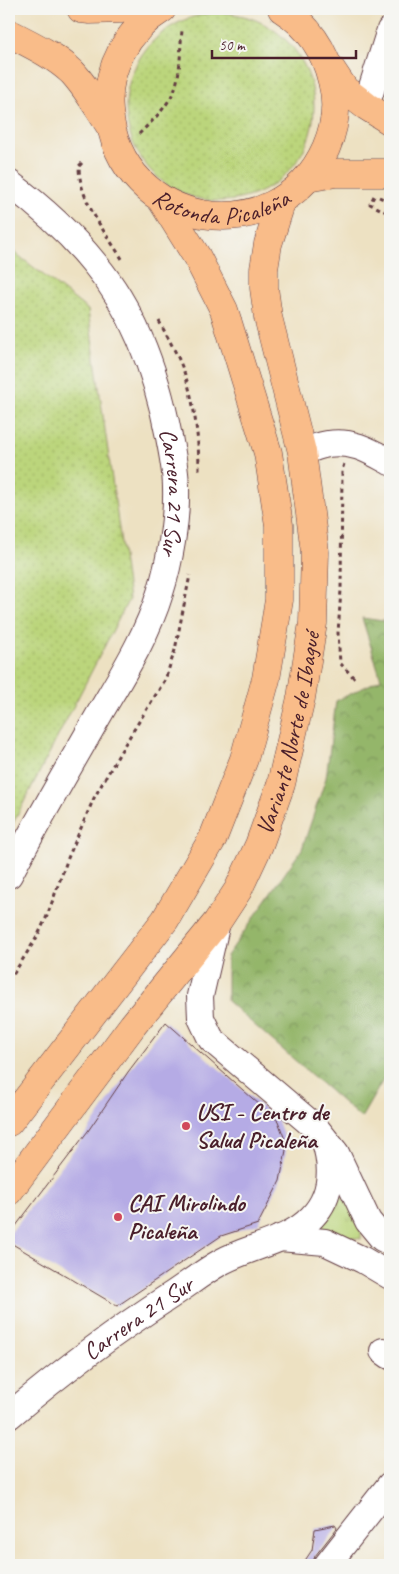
<svg xmlns="http://www.w3.org/2000/svg" width="399" height="1574" font-family="Caveat,sans-serif">
  <style>
    .grass { fill: url(#grass-dots); stroke: #827a53 }
    .forest { fill: url(#forest-crowns); stroke: #6f6a4b }
    .park { fill: url(#park-tufts); stroke: #827a53 }
    .building { fill: #b5abe5 }
    .lines { fill: none; stroke-linecap: round; stroke-linejoin: round }
    .minor-casing { stroke: #623c42; stroke-width: 28 }
    .major-casing { stroke: #623c42; stroke-width: 29 }
    .highway-casing { stroke: #623c42; stroke-width: 29 }
    .path { stroke: #623c42; stroke-width: 3; stroke-dasharray: 4 4; stroke-linecap: butt }
    .minor { stroke: #fff; stroke-width: 26 }
    .major { stroke: #f9bc89; stroke-width: 28 }
    .highway { stroke: #f9bc89; stroke-width: 28 }
    .poi-dot { fill: #d1495b; stroke: #f6f6f2; stroke-width: 2 }
    .labels { text-anchor: middle; dominant-baseline: central; stroke-width: 4; stroke-linejoin: round; paint-order: stroke }
    .street-label { font-size: 24px; fill: #4a1f2b; stroke: #f6f6f2 }
    .poi-label { font-size: 24px; font-weight: bold; fill: #4a1f2b; stroke: #f6f6f2; text-anchor: start }
  </style>
  <defs>
    <pattern id="grass-dots" width="8" height="8" patternUnits="userSpaceOnUse" patternTransform="scale(1.25)"><rect width="8" height="8" fill="#bbd57b"/><path d="M2 2h.1M6 6h.1" fill="none" stroke="#a2b66a" stroke-width="1.8" stroke-linecap="round"/></pattern>
    <pattern id="forest-crowns" width="20" height="18" patternUnits="userSpaceOnUse" patternTransform="scale(1.25)"><rect width="20" height="18" fill="#94b66b"/><path d="M2 6a3 3 0 1 1 6 0M12 15a3 3 0 1 1 6 0" fill="none" stroke="#7b9358"/></pattern>
    <pattern id="park-tufts" width="24" height="20" patternUnits="userSpaceOnUse" patternTransform="scale(1.25)"><rect width="24" height="20" fill="#bbd57b"/><path d="M3 7l-1-3M5 7V3M7 7l1-3M15 17l-1-3M17 17v-4M19 17l1-3" fill="none" stroke="#a2b66a"/></pattern>
  </defs>
  <rect width="100%" height="100%" fill="#f6f6f2"/>
  <filter id="ink" filterUnits="userSpaceOnUse"><feTurbulence type="fractalNoise" baseFrequency=".02" numOctaves="2"/><feDisplacementMap in="SourceGraphic" scale="10" xChannelSelector="R" yChannelSelector="G"/><feConvolveMatrix kernelMatrix="1 2 1 2 8 2 1 2 1" color-interpolation-filters="sRGB"/></filter>
  <filter id="wash" filterUnits="userSpaceOnUse"><feTurbulence type="fractalNoise" baseFrequency=".0096" numOctaves="4" result="noise"/><feDisplacementMap in="SourceGraphic" scale="20" xChannelSelector="R" yChannelSelector="G"/><feGaussianBlur stdDeviation="1.12" result="paint"/><feColorMatrix in="noise" values="0 0 0 0 0 0 0 0 0 0 0 0 0 0 0 0 0 1.4 0 .05"/><feComposite in="paint" operator="in"/></filter>
  <g filter="url(#wash)">
    <rect width="100%" height="100%" fill="#ede1c2"/>
    <!-- grass -->
    <g class="grass">
      <circle cx="220" cy="107" r="94"/>
      <polygon points="9,248 88,310 129,599 9,831"/>
    </g>
    <!-- forest -->
    <polygon class="forest" points="362,618 390,622 390,1068 361,1118 227,1001 227,956 302,849 326,778 336,701 381,679"/>
    <!-- park -->
    <polygon class="park" points="338,1183 361,1224 361,1239 306,1231"/>
    <g id="blocks">
      <!-- building -->
      <g class="building">
        <polygon points="166,1022 278,1121 287,1145 280,1181 258,1224 221,1236 117,1306 9,1242 9,1235 88,1131 128,1072"/>
        <polygon points="335,1525 337,1528 315,1556 312,1565 302,1565 312,1550 315,1529"/>
      </g>
    </g>
  </g>
  <g filter="url(#ink)">
    <use href="#blocks" fill-opacity="0" stroke="#623c42" stroke-width="1"/>
    <g class="lines">
      <!-- minor casing -->
      <g class="minor-casing">
        <g id="minor">
          <polyline points="366,106 390,30"/>
          <path id="s1" d="M9 183C41 207 70 233 95 264 136 313 157 375 169 437 172 453 176 471 176 488 177 520 170 562 160 593 147 636 122 675 100 713 69 767 38 820 9 875"/>
          <path d="M302 452C310 450 319 445 328 444 352 440 370 451 390 462"/>
          <polyline points="217,922 200,996 201,1018 211,1039 316,1128 336,1153 368,1221 382,1238 390,1242"/>
          <polyline points="280,1238 325,1242 363,1260 390,1276"/>
          <polyline points="383,1351 390,1356"/>
          <path id="s2" d="M9 1416C60 1373 114 1332 170 1296 187 1285 203 1272 221 1262 250 1246 289 1242 312 1217 333 1195 333 1166 324 1139"/>
          <polyline points="327,1565 390,1485"/>
        </g>
      </g>
      <!-- major casing -->
      <g class="major-casing">
        <g id="major">
          <polyline points="81,9 90,10 122,9"/>
          <path d="M9 33C30 44 54 55 72 72 87 88 98 108 110 126"/>
          <polyline points="329,66 345,90 366,106 390,121"/>
          <polyline points="307,178 335,173 390,173"/>
        </g>
      </g>
      <!-- highway casing -->
      <g class="highway-casing">
        <g id="highway">
          <path id="s3" d="M162 9C127 30 105 70 109 111 119 229 278 256 326 148 335 127 338 103 332 81 325 51 309 26 282 9"/>
          <polyline points="9,1122 165,920 213,838 244,759 266,679 279,600 279,525 268,453 224,310 197,257 161,199"/>
          <path id="s4" d="M9 1191 133 1025 217 922 238 890 259 845 281 784 301 698 313 623 315 552 302 452 268 317 264 288V269L268 244 282 200"/>
        </g>
      </g>
      <!-- path -->
      <g class="path">
        <path d="M139 134C153 120 170 105 176 85 181 68 180 48 182 31"/>
        <path d="M82 163 79 166C79 201 106 233 124 262"/>
        <polyline points="374,196 370,204 390,214"/>
        <polyline points="379,197 390,202"/>
        <path d="M159 321C169 340 181 360 187 381 195 407 199 443 199 470"/>
        <polyline points="344,464 342,470 341,590 338,633 340,663 356,680"/>
        <polyline points="9,981 37,937 47,916 68,858 94,798 125,744 165,680 175,650 190,575"/>
      </g>
      <!-- minor -->
      <use href="#minor" class="minor"/>
      <!-- major -->
      <use href="#major" class="major"/>
      <!-- highway -->
      <use href="#highway" class="highway"/>
    </g>
  </g>
  <!-- markers -->
  <g class="poi-dot">
    <circle cx="186" cy="1126" r="5"/>
    <circle cx="118" cy="1217" r="5"/>
  </g>
  <g class="labels">
    <!-- street labels -->
    <g class="street-label">
      <text stroke="none"><textPath href="#s3" startOffset="290">Rotonda Picaleña</textPath></text>
      <text stroke="none"><textPath href="#s1" startOffset="364">Carrera 21 Sur</textPath></text>
      <text stroke="none"><textPath href="#s4" startOffset="544">Variante Norte de Ibagué</textPath></text>
      <text stroke="none"><textPath href="#s2" startOffset="162">Carrera 21 Sur</textPath></text>
    </g>
    <!-- poi labels -->
    <g class="poi-label">
      <text x="196" y="1112">USI - Centro de<tspan x="196" dy="28">Salud Picaleña</tspan></text>
      <text x="128" y="1203">CAI Mirolindo<tspan x="128" dy="28">Picaleña</tspan></text>
    </g>
  </g>
  <!-- margin -->
  <rect width="399" height="1574" fill="none" stroke="#f6f6f2" stroke-width="30"/>
  <!-- scale -->
  <path d="M212 50v8h144v-8" fill="none" stroke="#4a1f2b" stroke-width="2.5"/>
  <text x="219" y="50" font-size="15" fill="#4a1f2b" stroke="#f6f6f2" stroke-width="4" paint-order="stroke">50 m</text>
</svg>
